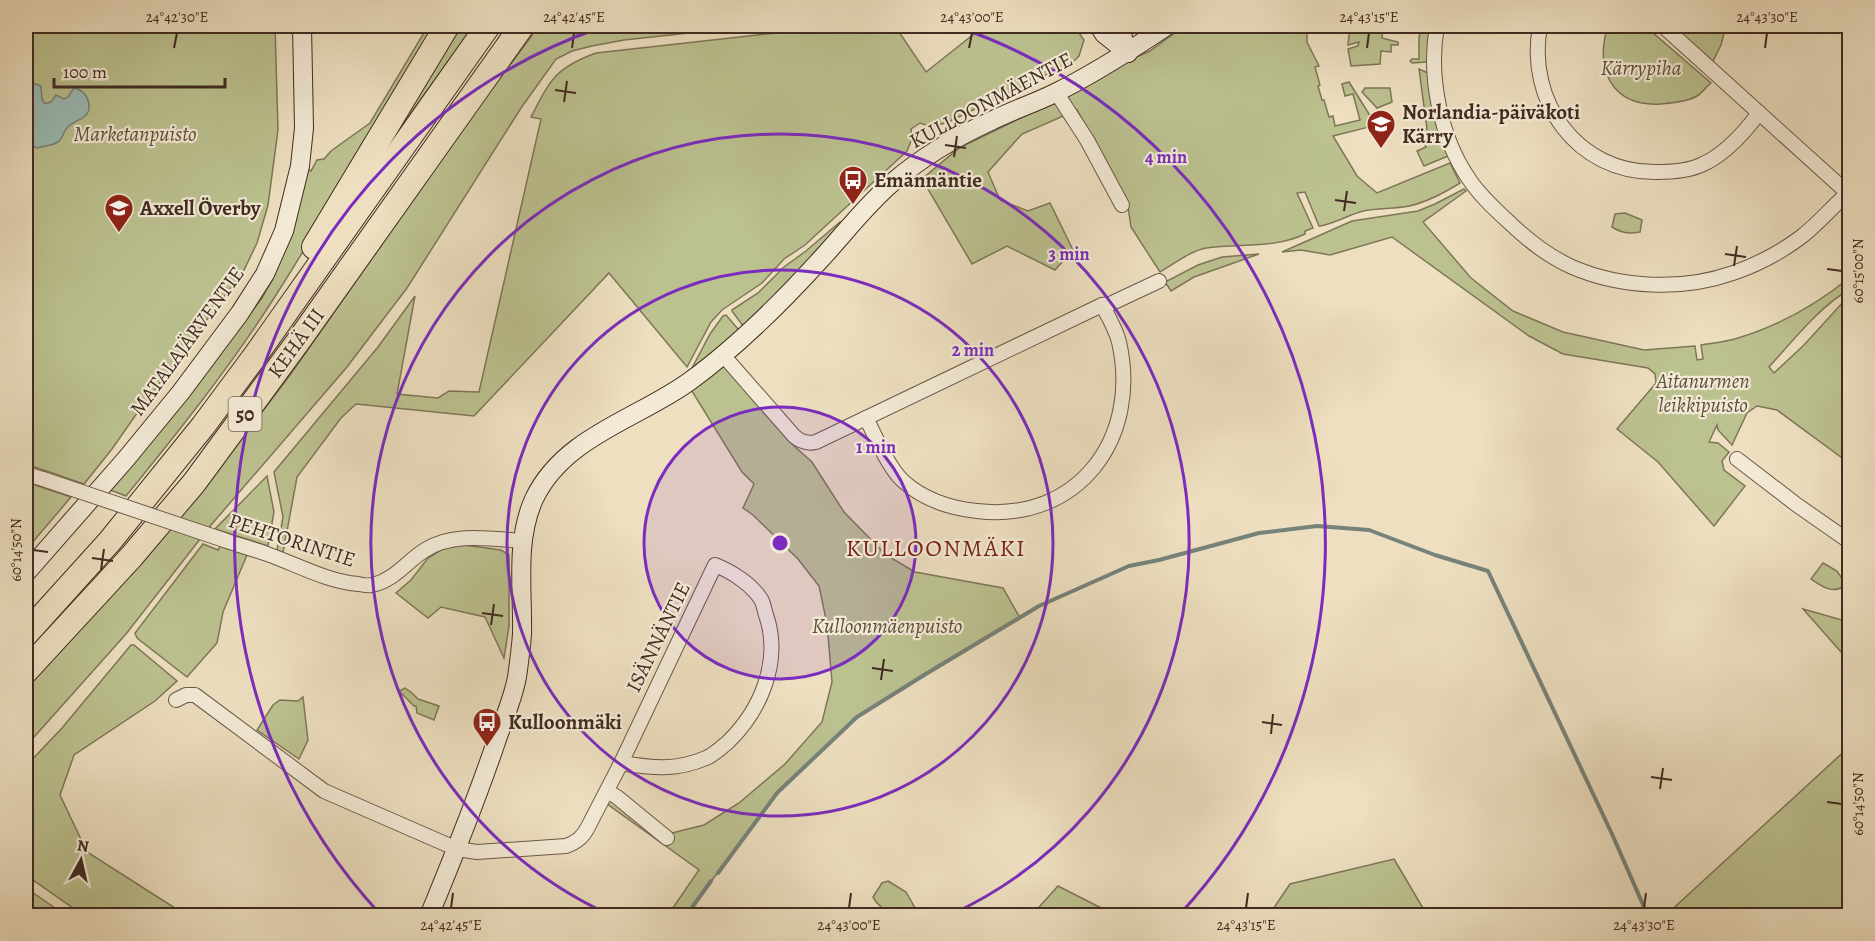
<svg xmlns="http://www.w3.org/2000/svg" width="1875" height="941" font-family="Alegreya,serif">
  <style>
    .green { fill: #bcc190; stroke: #7e7658; stroke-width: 1.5 }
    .water { fill: #9abcb6; stroke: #76827a; stroke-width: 1.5 }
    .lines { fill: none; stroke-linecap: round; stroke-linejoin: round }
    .stream { stroke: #76827a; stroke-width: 4 }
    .street-casing { stroke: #6b5848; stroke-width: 16 }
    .secondary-casing { stroke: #402b20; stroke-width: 20 }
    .highway-casing { stroke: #402b20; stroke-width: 26 }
    .street { stroke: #f3ead6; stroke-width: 14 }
    .secondary { stroke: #f3ead6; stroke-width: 18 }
    .highway { stroke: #eddfc0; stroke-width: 24 }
    .street-bridge-casing { stroke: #6b5848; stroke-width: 16; stroke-linecap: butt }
    .street-bridge { stroke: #f3ead6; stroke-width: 14 }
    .ticks { fill: none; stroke: #402b20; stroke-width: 2 }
    .ring { fill: none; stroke: #7b2cbf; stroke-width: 3 }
    .labels { text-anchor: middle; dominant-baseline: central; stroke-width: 4.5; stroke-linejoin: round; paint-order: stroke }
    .shield { fill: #f3ead6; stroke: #766457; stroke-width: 1.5 }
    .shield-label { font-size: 20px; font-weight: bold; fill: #402b20 }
    .park-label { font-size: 21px; font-style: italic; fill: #5f503c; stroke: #f3ead6 }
    .street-label { font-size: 21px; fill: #402b20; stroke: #f3ead6 }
    .poi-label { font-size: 21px; font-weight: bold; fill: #402b20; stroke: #f3ead6; text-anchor: start }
    .quarter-label { font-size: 24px; letter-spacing: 1.5px; fill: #7a1f14; stroke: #f3ead6 }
    .centre { fill: #7b2cbf; stroke: #f3ead6; stroke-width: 3 }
    .ring-label { font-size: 18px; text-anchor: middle; font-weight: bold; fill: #7b2cbf; stroke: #f3ead6; stroke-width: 4.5; stroke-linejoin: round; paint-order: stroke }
    .neatline { fill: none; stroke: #402b20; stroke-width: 2 }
    .ticks-label { font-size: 15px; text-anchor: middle; fill: #402b20 }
  </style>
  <rect width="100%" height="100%" fill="#eddfc0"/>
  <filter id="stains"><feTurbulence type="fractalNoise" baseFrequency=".00333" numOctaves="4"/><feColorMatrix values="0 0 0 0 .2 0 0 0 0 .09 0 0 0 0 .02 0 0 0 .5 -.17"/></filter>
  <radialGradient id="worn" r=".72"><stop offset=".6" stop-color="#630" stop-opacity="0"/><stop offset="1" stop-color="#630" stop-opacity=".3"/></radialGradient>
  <!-- green -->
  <g class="green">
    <polygon points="26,26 275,26 278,130 268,205 257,243 244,270 135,416 112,449 84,484 26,464"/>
    <path d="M428 26H436C383 116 332 207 276 295 231 366 179 431 126 496L110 490 169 420 262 298 275 274 306 168 311 171 317 160 324 159 331 151 370 123Z"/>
    <polygon points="456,26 473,26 362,182"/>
    <polygon points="539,26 754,26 624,40 592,46 572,51 556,59 521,108 407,288 347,367 211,525 126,634 26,746 26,689 133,573 216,473 290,375 477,109"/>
    <path d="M815 26H895L926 72 984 26H1074L1084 40 1079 56 1073 62 948 122 932 127 920 123 911 129 912 139 907 151 805 245 784 259 762 283 722 310 711 322 687 367 609 273 474 416 356 404 341 418 297 477 283 553 277 550 283 517 274 472 378 347 415 296 397 394 438 398 449 391 479 392 541 119 531 117C550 80 555 68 596 53L803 30Z"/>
    <path d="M1184 26H1304V31H1307V42L1319 66 1315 67 1320 85 1318 86 1322 100H1324L1329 117 1333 116 1335 126 1360 120 1353 94 1345 96 1342 84 1349 82 1374 122 1373 126 1333 136 1357 176 1377 193 1450 163 1460 183C1444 193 1427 202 1409 206 1394 209 1378 208 1363 211 1351 214 1328 226 1319 226L1305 192 1297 193 1313 228 1305 231V234C1274 249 1240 243 1206 248 1190 251 1174 264 1160 272L1131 227 1127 200 1077 110 1022 134 988 172 1000 200 1028 211 1050 203 1073 250 1055 270 1007 246 972 264 922 179 959 148 1025 116 1116 66 1150 51Z"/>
    <polygon points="1350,26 1383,26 1382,38 1398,42 1398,45 1391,45 1391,52 1381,51 1380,64 1351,66 1348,49 1358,46 1359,42 1348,45"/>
    <polygon points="1421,26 1430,26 1428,59 1426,62 1412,63 1410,61 1412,59 1419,59 1419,38"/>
    <path d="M1608 26H1645L1711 83C1706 87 1702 93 1697 96 1687 102 1672 103 1661 104 1611 107 1594 68 1608 26Z"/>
    <polygon points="1670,26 1726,26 1721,45 1712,63"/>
    <polygon points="1419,69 1428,73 1434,114 1448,156 1424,166 1417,151 1426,147 1419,131 1427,129"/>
    <polygon points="1365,88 1390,88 1392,102 1377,108 1362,92"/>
    <path d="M1464 189 1466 191 1423 222 1471 278 1513 311 1563 332 1644 350 1695 346 1697 360 1703 359 1701 345C1713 343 1726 342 1738 338 1778 326 1817 304 1849 278V290C1822 304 1790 344 1769 367L1774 373 1804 345 1844 301 1849 298V463L1777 410 1757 406 1747 413 1732 445 1718 430 1717 425 1709 442 1718 443 1729 452 1722 461 1724 470 1745 486 1714 526 1658 462 1617 429 1656 383 1655 374 1648 368 1563 354 1529 336 1392 237 1330 255 1301 250 1282 252 1352 221 1418 211 1435 204Z"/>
    <path d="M1625 213 1642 220 1640 232C1628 234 1622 233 1612 227L1615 214Z"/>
    <polygon points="840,222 842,222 835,236 748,325 743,326 732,311 732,310 758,293 784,267 806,251"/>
    <polygon points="1259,254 1194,277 1171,291 1165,282 1198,265 1222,257"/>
    <polygon points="726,315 738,329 738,333 692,368 710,334 723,316"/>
    <polygon points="723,363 793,445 812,462 844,512 886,555 915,572 1003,588 1020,618 857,717 777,793 686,915 668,915 699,870 607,804 601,802 607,791 668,834 704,825 739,803 785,764 822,722 832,682 827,624 819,586 798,559 753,515 743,508 754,484 742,472 690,388"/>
    <polygon points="267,476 274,512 268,546 215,529"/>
    <polygon points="26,482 71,497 26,550"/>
    <polygon points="203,544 218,550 221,545 247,555 223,612 217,643 187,677 137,638 135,633"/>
    <polygon points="464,545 501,550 509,555 509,626 504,658 485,617 441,607 428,618 396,593 411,580 428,558 444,548"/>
    <path d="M1823 563 1837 571 1843 580 1841 588C1830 593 1820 585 1811 579Z"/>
    <polygon points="1803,609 1849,622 1849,661"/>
    <polygon points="131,645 134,645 177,681 155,701 74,755 60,795 87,852 186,915 83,915 26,875 26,766 62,728"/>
    <polygon points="405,688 412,693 418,699 439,706 434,720 417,713 416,706 414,706 399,691"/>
    <polygon points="303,697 308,740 299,759 257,730 273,705 280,700 298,701"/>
    <polygon points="1849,747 1849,915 1666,915"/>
    <polygon points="1394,859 1427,915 1269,915 1290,884"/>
    <polygon points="888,881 906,892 919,915 890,915 876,902 873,897 882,883"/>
    <polygon points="1058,886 1115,915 1032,915"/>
    <polygon points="26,888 65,915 26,915"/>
  </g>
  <!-- water -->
  <path class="water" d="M33 83 41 86 42 98 44 103C51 104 53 100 56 95L64 99 68 97 74 88C82 90 85 93 88 100 94 120 75 118 67 128 62 133 63 141 56 143 50 146 43 146 37 148L31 145 28 139 33 124 29 114 26 112V87Z"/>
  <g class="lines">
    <!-- stream -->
    <g class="stream">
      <polyline points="718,873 777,793 857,717 924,675 1039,606 1129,566 1159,560 1259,533 1317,526 1369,530 1435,555 1488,571 1612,834 1648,916"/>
      <polyline points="686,916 711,881"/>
    </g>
    <!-- street casing -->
    <g class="street-casing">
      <g id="street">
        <path d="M1437 26C1428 75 1440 137 1469 179 1480 196 1497 211 1512 225 1530 242 1550 257 1572 267 1621 288 1682 291 1733 273 1756 265 1781 252 1801 237 1818 224 1832 207 1848 193"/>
        <path d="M1540 26C1526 101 1577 173 1656 172 1671 172 1688 171 1701 165 1725 155 1744 133 1759 113"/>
        <polyline points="1663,26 1850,195"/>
        <polyline points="1848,26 1850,32"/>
        <polyline points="1056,92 1087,140 1122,205"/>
        <path d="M723 355 794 436C801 442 807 444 816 442L1102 305 1110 304 1159 281"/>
        <path d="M866 418C876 437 888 467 903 481 924 500 949 508 977 511 1078 523 1141 438 1119 342 1116 329 1108 316 1102 305"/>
        <polyline points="1737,459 1797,505 1850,542"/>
        <polyline points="26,474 43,479"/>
        <path d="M224 540C238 545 253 549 267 554 298 565 326 581 358 584 363 585 368 586 372 585 395 580 407 561 425 550 453 532 491 539 523 541"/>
        <path d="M176 700 186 695H195L324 791 457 849 477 852 566 846C577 842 583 837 588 827L621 763 715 565C731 571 753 585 762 601 764 606 765 613 767 618 781 663 760 711 728 742 721 748 714 755 706 758 676 771 652 768 621 763"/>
        <polyline points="607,791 617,797 667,838"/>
      </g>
    </g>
    <!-- secondary casing -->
    <g class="secondary-casing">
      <g id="secondary">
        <polyline points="1099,26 1104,34 1128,53"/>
        <polyline points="1119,26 1128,53"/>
        <polyline points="26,573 126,459 181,392 240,313 265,274 284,231 300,166 304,128 302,26"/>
        <path d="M429 916C453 858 476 801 496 742 503 721 513 699 517 677 519 663 521 648 522 634 523 589 515 541 534 499 564 436 638 419 690 381 738 346 781 303 821 259 845 233 866 205 893 182 922 157 958 136 993 120 1013 110 1035 103 1055 93 1094 74 1131 50 1167 26"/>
      </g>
    </g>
    <!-- highway casing -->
    <g class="highway-casing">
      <g id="highway">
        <polyline points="314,247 447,26"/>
        <polyline points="26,634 110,541 203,426 255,356 488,26"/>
        <polyline points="26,671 132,556 194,483 297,343 522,26"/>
      </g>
    </g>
    <!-- street -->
    <use href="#street" class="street"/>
    <!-- secondary -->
    <use href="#secondary" class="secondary"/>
    <!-- highway -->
    <use href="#highway" class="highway"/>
    <!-- street-bridge casing -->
    <g class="street-bridge-casing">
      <polyline id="street-bridge" points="43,479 224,540"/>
    </g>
    <!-- street-bridge -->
    <use href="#street-bridge" class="street-bridge"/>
  </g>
  <!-- ticks -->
  <path class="ticks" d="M174 48 177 33M572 48 574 33M969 48 972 33M1367 48 1369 33M1765 48 1767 33M555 90 576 93M564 102 567 81M945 145 966 148M954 157 957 136M1335 200 1356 203M1344 211 1347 191M1725 254 1746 257M1734 266 1737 246M1827 269 1842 271M33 550 48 552M92 558 113 561M101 570 104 549M482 613 503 616M491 625 494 604M872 668 893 671M881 680 884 659M1262 722 1282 725M1271 734 1273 714M1651 777 1672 780M1660 789 1663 768M1827 802 1842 804M451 908 453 893M849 908 851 893M1246 908 1248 893M1644 908 1646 893"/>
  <!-- distance rings -->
  <circle cx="780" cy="543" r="136" fill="#7b2cbf" fill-opacity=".12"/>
  <g class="ring">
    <circle cx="780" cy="543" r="136"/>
    <circle cx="780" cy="543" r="273"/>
    <path d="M610 915A409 409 0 1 1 950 915"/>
    <path d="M381 915A546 546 0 0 1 602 27M958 27A546 546 0 0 1 1179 915"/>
  </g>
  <!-- icons -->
  <defs>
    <g id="school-pin" transform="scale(1.5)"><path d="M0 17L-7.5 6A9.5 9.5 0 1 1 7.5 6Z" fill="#8f2418" stroke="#f3ead6"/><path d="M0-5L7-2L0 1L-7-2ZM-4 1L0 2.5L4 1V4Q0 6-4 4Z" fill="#fff"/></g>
    <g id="bus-pin" transform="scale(1.5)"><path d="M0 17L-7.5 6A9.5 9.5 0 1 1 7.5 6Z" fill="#8f2418" stroke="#f3ead6"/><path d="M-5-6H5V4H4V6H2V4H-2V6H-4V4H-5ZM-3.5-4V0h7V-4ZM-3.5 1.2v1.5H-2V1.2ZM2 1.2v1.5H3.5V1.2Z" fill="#fff"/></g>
  </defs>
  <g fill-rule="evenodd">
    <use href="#school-pin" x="1381" y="124"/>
    <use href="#bus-pin" x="853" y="180"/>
    <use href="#school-pin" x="119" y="208"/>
    <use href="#bus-pin" x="487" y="722"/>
  </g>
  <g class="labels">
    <!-- shield labels -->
    <rect class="shield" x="228.5" y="397" width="33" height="34" rx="4.5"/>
    <g class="shield-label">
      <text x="245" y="414">50</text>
    </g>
    <!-- park labels -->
    <g class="park-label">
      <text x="1641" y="68">Kärrypiha</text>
      <text x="135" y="134">Marketanpuisto</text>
      <text x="1703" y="381">Aitanurmen<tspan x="1703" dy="24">leikkipuisto</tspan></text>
      <text x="887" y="626">Kulloonmäenpuisto</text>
    </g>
    <!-- street labels -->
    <g class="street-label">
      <text transform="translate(991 100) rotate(-28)">KULLOONMÄENTIE</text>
      <text transform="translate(187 341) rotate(-54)">MATALAJÄRVENTIE</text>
      <text transform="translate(296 343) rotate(-54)">KEHÄ III</text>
      <text transform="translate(292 540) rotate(18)">PEHTORINTIE</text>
      <text transform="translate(658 637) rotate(-64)">ISÄNNÄNTIE</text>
    </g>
    <!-- poi labels -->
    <g class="poi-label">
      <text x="1402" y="112">Norlandia-päiväkoti<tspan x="1402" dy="24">Kärry</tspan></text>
      <text x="874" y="180">Emännäntie</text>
      <text x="140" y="208">Axxell Överby</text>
      <text x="508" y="722">Kulloonmäki</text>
    </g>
    <!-- quarter labels -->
    <g class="quarter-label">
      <text x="936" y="548">KULLOONMÄKI</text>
    </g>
  </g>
  <circle cx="780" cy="543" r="9" class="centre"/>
  <g class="ring-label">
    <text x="1166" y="163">4 min</text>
    <text x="1069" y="260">3 min</text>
    <text x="973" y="356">2 min</text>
    <text x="876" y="453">1 min</text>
  </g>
  <!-- margin -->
  <rect width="1875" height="941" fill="none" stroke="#eddfc0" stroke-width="66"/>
  <!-- north arrow -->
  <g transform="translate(81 860) rotate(8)" stroke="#f3ead6" stroke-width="4.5" paint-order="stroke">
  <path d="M0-4.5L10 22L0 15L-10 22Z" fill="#402b20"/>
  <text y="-9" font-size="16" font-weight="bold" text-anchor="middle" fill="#402b20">N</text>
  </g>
  <!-- scale -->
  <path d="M54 78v9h171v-9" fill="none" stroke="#402b20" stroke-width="3"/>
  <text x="63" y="78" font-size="18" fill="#402b20" stroke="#f3ead6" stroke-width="4.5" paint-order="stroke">100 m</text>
  <rect x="33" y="33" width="1809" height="875" class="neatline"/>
  <g class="ticks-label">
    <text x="177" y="22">24°42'30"E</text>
    <text x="574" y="22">24°42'45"E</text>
    <text x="972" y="22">24°43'00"E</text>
    <text x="1369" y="22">24°43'15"E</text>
    <text x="1767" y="22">24°43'30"E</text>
    <text transform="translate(1858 271) rotate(-90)" y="5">60°15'00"N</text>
    <text transform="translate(16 550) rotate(-90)" y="5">60°14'50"N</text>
    <text transform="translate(1858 804) rotate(-90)" y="5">60°14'50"N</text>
    <text x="451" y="930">24°42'45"E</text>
    <text x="849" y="930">24°43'00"E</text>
    <text x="1246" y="930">24°43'15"E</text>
    <text x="1644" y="930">24°43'30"E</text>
  </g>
  <rect width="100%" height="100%" filter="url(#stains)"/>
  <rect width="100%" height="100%" fill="url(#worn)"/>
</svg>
